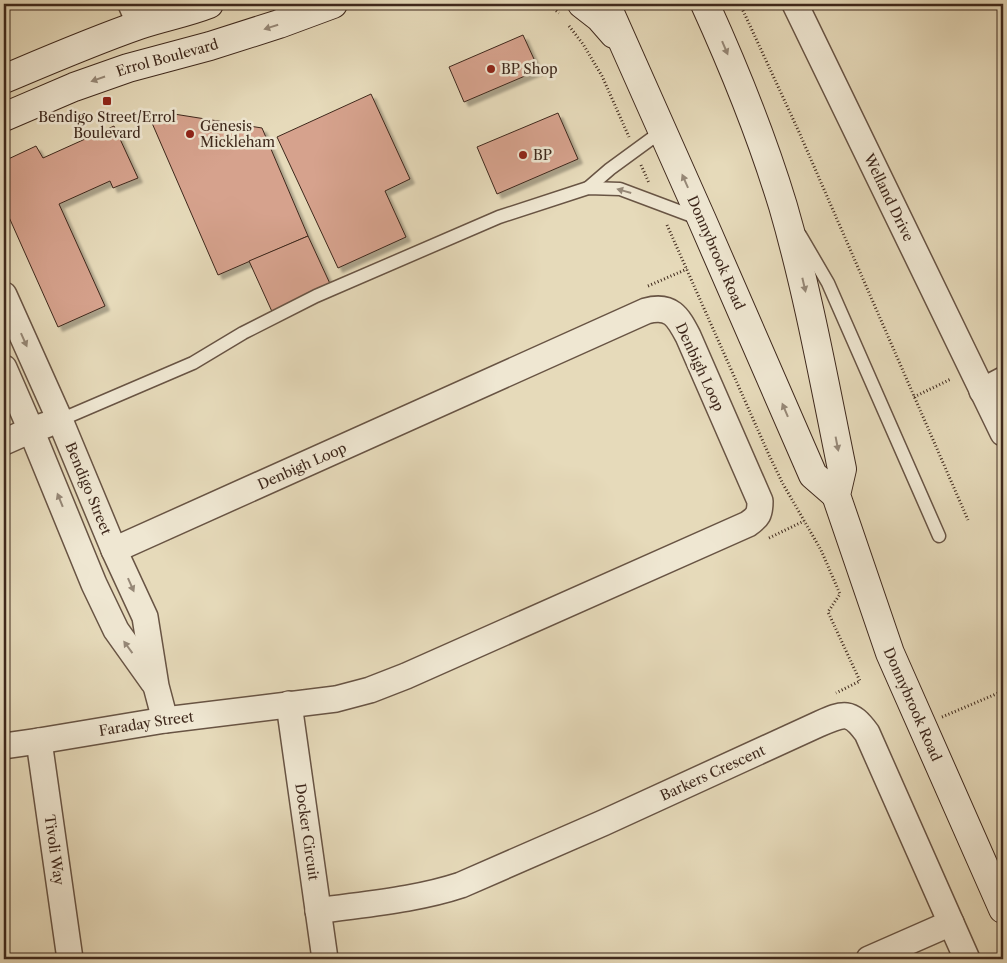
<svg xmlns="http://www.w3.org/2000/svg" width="1007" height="963" font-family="'Libre Caslon Text',serif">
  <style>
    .building { fill: #d6a28d; stroke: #3e281c; filter: url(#shadow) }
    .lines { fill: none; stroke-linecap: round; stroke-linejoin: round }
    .lane-casing { stroke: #685444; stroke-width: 15 }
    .street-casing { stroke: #685444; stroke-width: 28 }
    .secondary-casing { stroke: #3e281c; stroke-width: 30 }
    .path { stroke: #3e281c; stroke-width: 3; stroke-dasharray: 1 2.5; stroke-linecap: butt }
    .lane { stroke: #efe7d2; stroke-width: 12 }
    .street { stroke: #efe7d2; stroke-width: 25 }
    .secondary { stroke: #efe7d2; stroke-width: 28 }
    .oneway { fill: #968877 }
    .poi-dot { fill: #8f2418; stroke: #efe7d2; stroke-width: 2 }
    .labels { text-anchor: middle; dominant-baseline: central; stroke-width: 5; stroke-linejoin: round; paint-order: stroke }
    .street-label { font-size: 14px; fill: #3e281c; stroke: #efe7d2 }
    .poi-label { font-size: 14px; fill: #3e281c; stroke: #efe7d2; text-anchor: start }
  </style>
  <defs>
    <filter id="shadow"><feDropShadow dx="4.5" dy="4.5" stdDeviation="1" flood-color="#0004"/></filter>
  </defs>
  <rect width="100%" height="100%" fill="#e6daba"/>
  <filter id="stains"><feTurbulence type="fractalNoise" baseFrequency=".004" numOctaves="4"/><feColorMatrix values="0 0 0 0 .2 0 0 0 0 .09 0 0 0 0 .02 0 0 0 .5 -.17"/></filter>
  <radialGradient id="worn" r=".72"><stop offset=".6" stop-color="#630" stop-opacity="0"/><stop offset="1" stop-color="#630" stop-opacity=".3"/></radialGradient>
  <!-- building -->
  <g class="building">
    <polygon points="523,35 539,70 464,102 449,67"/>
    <polygon points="371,94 410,179 385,191 406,237 338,268 277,137"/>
    <polygon points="558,113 578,159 497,194 477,147"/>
    <polygon points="174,114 262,128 308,236 218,275 152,123"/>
    <polygon points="114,126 138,178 113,188 110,181 59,204 105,306 58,327 4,206 4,161 36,146 43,158"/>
    <polygon points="308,236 332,288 274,316 249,261"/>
  </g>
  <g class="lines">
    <!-- lane casing -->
    <g class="lane-casing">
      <g id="lane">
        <polyline points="588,188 610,169 662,131"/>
        <polyline points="800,235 828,283 939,536"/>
        <polyline points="60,420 193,363 243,333 316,296 499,217 588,188 620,189 700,219"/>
      </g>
    </g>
    <!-- street casing -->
    <g class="street-casing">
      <g id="street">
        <polyline points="131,4 140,25"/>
        <path id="s1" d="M795 4 1003 433"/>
        <path id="s2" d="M4 295 60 420 114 550 145 617 156 686 165 720"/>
        <polyline points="4,368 31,430 94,584 116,630 153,682"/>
        <polyline points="982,391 1003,380"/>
        <polyline points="4,442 31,430 46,425"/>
        <path id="s3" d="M289 704 325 959"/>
        <path id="s4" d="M39 741 70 959"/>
        <path id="s5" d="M4 746 39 741 165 720 336 699 370 690 406 676 748 524C758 517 760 514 760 501L688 336C678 317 671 304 646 311L114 550"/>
        <path id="s6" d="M318 911C365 904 416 900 461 885L603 823 819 724C844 713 850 710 867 733L967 959"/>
        <polyline points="869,959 951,923"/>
      </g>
    </g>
    <!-- secondary casing -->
    <g class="secondary-casing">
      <g id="secondary">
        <polyline points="582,4 600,18 614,34"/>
        <path id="s7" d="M606 4 702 220 813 475 836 495"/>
        <path id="s8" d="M705 4C735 70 762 137 783 206 808 292 824 381 842 469L836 495 890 653 1003 909"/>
        <path d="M4 79C49 60 93 41 139 25 163 17 186 13 209 4"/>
        <path id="s9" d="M4 117 74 87 128 68 210 46 279 24 333 4"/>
      </g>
    </g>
    <!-- path -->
    <g class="path">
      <polyline points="548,4 559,13"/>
      <polyline points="740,4 799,132 968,520"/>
      <polyline points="569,26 583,44 602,76 629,137"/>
      <polyline points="641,165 649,183"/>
      <polyline points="667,225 769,455 783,484 821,550 840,594 828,612 860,681 836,693"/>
      <polyline points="648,286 687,269"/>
      <polyline points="914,397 951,379"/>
      <polyline points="769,538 804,521"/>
      <polyline points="942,717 1003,691"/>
    </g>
    <!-- lane -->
    <use href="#lane" class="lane"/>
    <!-- street -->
    <use href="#street" class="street"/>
    <!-- secondary -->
    <use href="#secondary" class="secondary"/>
  </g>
  <!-- one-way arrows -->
  <defs><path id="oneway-solid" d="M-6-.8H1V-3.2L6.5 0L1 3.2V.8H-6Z" transform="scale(1.25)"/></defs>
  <g class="oneway">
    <use href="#oneway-solid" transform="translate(271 27) rotate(163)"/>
    <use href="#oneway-solid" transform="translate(725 48) rotate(67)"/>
    <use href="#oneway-solid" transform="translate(98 79) rotate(161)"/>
    <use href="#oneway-solid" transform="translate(685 181) rotate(-114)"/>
    <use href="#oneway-solid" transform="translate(624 191) rotate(-164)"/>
    <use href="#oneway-solid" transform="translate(804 285) rotate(77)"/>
    <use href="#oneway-solid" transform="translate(24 340) rotate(66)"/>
    <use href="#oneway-solid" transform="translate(785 410) rotate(-113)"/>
    <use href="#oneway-solid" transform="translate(837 444) rotate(79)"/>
    <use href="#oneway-solid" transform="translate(60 500) rotate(-112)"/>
    <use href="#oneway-solid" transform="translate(131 585) rotate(66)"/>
    <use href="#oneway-solid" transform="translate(128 647) rotate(-126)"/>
  </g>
  <!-- markers -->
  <g class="poi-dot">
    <circle cx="491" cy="69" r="5"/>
    <rect x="102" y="96" width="10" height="10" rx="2.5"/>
    <circle cx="190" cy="134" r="5"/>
    <circle cx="523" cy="155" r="5"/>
  </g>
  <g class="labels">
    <!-- street labels -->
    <g class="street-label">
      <text stroke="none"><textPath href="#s9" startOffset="174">Errol Boulevard</textPath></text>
      <text stroke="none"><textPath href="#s1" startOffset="215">Welland Drive</textPath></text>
      <text stroke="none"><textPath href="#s7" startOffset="272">Donnybrook Road</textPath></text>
      <text transform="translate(700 367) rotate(65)">Denbigh Loop</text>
      <text transform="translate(302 466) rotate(-24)">Denbigh Loop</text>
      <text stroke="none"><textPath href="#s2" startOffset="211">Bendigo Street</textPath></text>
      <text stroke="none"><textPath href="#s8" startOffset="736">Donnybrook Road</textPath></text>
      <text stroke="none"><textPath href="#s5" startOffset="144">Faraday Street</textPath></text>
      <text stroke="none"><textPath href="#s6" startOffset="421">Barkers Crescent</textPath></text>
      <text stroke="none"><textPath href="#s3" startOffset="129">Docker Circuit</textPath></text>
      <text stroke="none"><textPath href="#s4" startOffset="110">Tivoli Way</textPath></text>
    </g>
    <!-- poi labels -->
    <g class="poi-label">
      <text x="501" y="69">BP Shop</text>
      <text x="107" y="117" text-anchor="middle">Bendigo Street/Errol<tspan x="107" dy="16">Boulevard</tspan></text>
      <text x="200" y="126">Genesis<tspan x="200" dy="16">Mickleham</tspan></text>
      <text x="533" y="155">BP</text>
    </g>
  </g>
  <!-- margin -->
  <rect width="1007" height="963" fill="none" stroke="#e6daba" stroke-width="20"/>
  <rect x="5" y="5" width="997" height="953" fill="none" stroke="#3e281c" stroke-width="2.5"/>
  <rect x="10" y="10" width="987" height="943" fill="none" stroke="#3e281c"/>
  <rect width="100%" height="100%" filter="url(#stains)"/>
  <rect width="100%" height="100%" fill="url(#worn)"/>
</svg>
